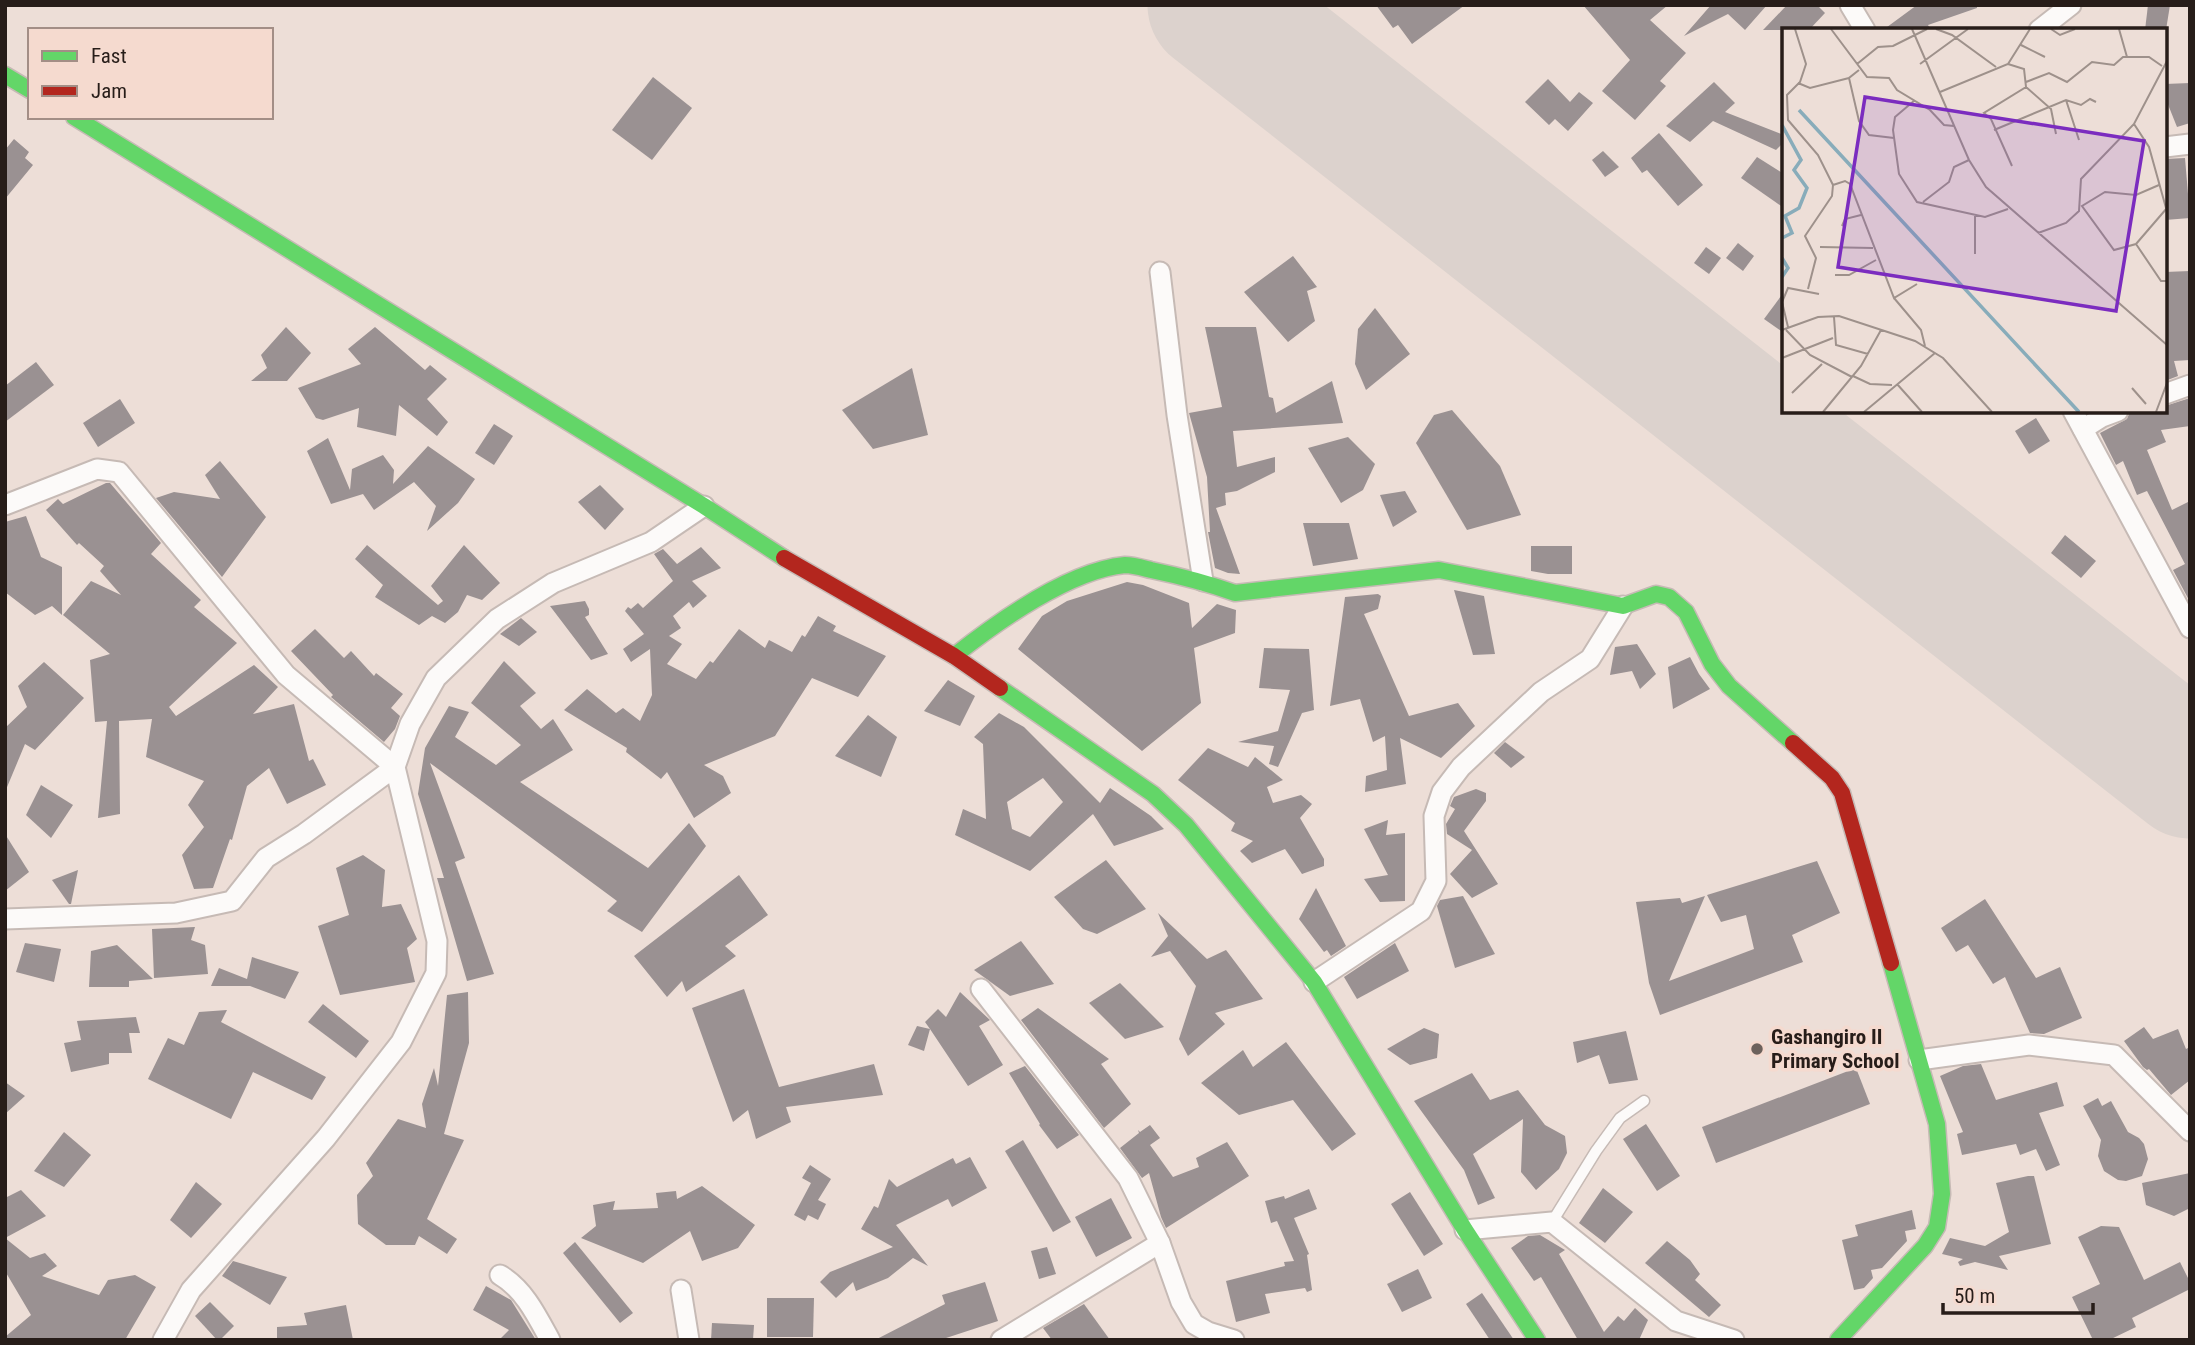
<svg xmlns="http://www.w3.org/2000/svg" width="2195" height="1345" font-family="'Roboto Condensed',sans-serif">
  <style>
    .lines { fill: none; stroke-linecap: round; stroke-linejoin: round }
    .runway { stroke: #dcd2cd; stroke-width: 135 }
    .building { fill: #9a9192; fill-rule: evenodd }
    .lane-casing { stroke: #c6bab5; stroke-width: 13 }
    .street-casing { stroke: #c6bab5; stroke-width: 23 }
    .fast-casing { stroke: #c6bab5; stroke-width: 19 }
    .jam-casing { stroke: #c6bab5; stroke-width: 19 }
    .lane { stroke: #fcfaf9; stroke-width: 10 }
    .street { stroke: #fcfaf9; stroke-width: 19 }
    .fast { stroke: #63d668; stroke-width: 16 }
    .jam { stroke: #b3261e; stroke-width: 16 }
    .poi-dot { fill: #6c615c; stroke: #f5dacf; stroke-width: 2.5 }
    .labels { text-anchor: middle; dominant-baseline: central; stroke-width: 7; stroke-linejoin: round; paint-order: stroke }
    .poi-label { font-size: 21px; font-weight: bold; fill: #271d19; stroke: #f5dacf; text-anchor: start }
    .inset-river { fill: none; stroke: #88acba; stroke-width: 3.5 }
    .inset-road { fill: none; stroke: #9e918b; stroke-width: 2 }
    .view { fill: #7b2cbf; fill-opacity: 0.15; stroke: #7b2cbf; stroke-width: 3.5 }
    .inset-edge { fill: none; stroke: #271d19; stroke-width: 3.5 }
  </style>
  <rect width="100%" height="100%" fill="#edded7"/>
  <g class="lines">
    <!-- runway -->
    <polyline class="runway" points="1215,5 2190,771"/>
  </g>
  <!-- building -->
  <g class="building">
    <polygon points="1376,5 1465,5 1412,44 1398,25 1393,28"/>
    <polygon points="1583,5 1668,5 1650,20 1686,53 1660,81 1666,86 1635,120 1602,91 1630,60"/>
    <polygon points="1711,5 1767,5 1745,30 1728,14 1684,36"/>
    <polygon points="1787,5 1817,5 1825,13 1809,30 1763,30"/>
    <polygon points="1917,5 1977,5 1977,8 1928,25 1931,30 1883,30"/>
    <polygon points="2148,5 2170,5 2166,30 2145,30"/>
    <polygon points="653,77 692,108 652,160 612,130"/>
    <polygon points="1548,79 1570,102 1579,92 1593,103 1568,131 1555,119 1549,125 1525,102"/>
    <polygon points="1714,82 1735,103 1725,112 1784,135 1784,142 1776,150 1713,121 1690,142 1666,126"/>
    <polygon points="2190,83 2190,123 2177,127 2165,97 2165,84"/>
    <polygon points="1659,133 1703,185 1678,206 1647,170 1642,173 1631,158"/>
    <polygon points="14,139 29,152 25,158 33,165 5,199 5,150"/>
    <polygon points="1603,151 1619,167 1605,177 1592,160"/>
    <polygon points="1757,157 1784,174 1784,208 1741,178"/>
    <polygon points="2185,158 2190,218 2165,220 2165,159"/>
    <polygon points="1738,243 1754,256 1743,271 1726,258"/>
    <polygon points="1706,247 1721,258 1709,274 1694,263"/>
    <polygon points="1293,256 1317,287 1307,291 1315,321 1288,342 1244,292"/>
    <polygon points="2190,271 2190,360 2174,361 2178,376 2165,381 2165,272"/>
    <polygon points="1784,292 1784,333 1764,319"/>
    <polygon points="1375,308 1410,354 1366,390 1355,364 1358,329"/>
    <polygon points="286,327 311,353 287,381 251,381 267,368 261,355"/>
    <polygon points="375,327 425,370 430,365 447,379 427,399 448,422 437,436 399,405 396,436 357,427 359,408 323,420 316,418 298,388 361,364 348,349"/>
    <polygon points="1205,327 1256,327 1269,397 1273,398 1276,413 1332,381 1343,423 1233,431 1237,467 1275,457 1275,472 1237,491 1225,493 1226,505 1216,508 1240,574 1228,573 1215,568 1208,532 1210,532 1207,477 1189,413 1222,407"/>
    <polygon points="36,362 54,385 5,422 5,386"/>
    <polygon points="912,368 928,435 873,449 842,410"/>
    <polygon points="2190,398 2190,426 2161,430 2166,442 2147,450 2172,510 2190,501 2190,602 2173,570 2185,564 2147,491 2137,495 2123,461 2116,465 2100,433 2127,419 2130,411 2165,411 2165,406"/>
    <polygon points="120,399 135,423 98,447 83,423"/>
    <polygon points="1452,410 1500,466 1521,515 1467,530 1416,443 1434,415"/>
    <polygon points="2036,418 2050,441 2029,454 2015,431"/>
    <polygon points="494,424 513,436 494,465 475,453"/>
    <polygon points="1348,437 1375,464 1363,490 1341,503 1308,448"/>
    <polygon points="328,438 350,490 352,469 383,455 394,470 393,484 428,446 475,479 458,503 427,531 436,506 414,482 374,510 363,494 331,504 307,451"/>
    <polygon points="220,461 266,517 222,577 156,498 174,492 220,499 205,475"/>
    <polygon points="106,483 110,483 161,543 151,554 201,600 194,607 237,643 169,707 176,716 254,665 278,687 253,714 294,704 309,761 313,759 326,785 287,804 269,768 247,786 232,840 230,839 213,888 194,889 182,855 204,827 188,805 204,781 146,757 152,719 119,721 120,814 98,818 107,721 95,722 90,660 110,654 63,615 91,581 121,595 100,571 104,566 79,543 77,545 46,510 58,499 63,504"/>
    <polygon points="600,485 624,509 605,530 578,502"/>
    <polygon points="1405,491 1417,512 1393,527 1380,495"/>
    <polygon points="26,516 41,557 62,567 62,615 52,606 35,615 5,592 5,522"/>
    <polygon points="1303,523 1349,523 1358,559 1313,566"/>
    <polygon points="2065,535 2096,561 2081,578 2051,553"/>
    <polygon points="367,545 438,605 443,601 431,586 464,545 500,583 482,600 467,595 458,612 445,623 432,616 419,625 375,597 383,585 355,559"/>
    <polygon points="1531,546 1572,546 1572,574 1548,574 1531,571"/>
    <polygon points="701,547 721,568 692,581 707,596 693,608 689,602 673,616 681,628 669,636 682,644 667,664 696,679 710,661 713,663 739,629 765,648 769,640 792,652 802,635 805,637 818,616 836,626 833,631 886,656 858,697 812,678 775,736 704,765 723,776 731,793 694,818 667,772 661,779 626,752 627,748 564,710 587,689 616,713 623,708 640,721 652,695 650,649 631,662 623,649 644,634 625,611 628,607 631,609 638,603 643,608 673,581 654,554 663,549 677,564"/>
    <polygon points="1127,582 1143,585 1189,603 1192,628 1217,604 1236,610 1235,633 1194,648 1201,703 1142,751 1018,649 1042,616 1067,601"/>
    <polygon points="1454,590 1484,596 1495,654 1473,655"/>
    <polygon points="1378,594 1381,596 1378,609 1364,614 1409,716 1458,703 1475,726 1441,758 1400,738 1406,784 1365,792 1366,776 1387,770 1385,736 1373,742 1360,699 1330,706 1345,597"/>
    <polygon points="585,601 589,609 589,615 585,617 608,654 591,660 550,606"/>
    <polygon points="521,618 537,632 519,646 500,634"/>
    <polygon points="315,629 344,658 351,651 374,676 376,673 403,694 391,708 400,716 395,729 384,742 331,697 333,695 291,651"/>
    <polygon points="1637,644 1656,674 1640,689 1632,671 1610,675 1615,647"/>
    <polygon points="1264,648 1309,649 1314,710 1302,713 1278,767 1269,764 1274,746 1238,742 1278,731 1290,690 1259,688"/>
    <polygon points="1690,657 1699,674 1710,689 1673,709 1668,667"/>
    <polygon points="504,661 536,693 520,706 541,729 553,719 573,750 520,782 648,868 689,823 706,846 642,932 607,911 617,901 430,763 465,858 455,862 494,974 467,981 437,878 444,878 418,794 425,748 449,706 469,712 455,737 496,765 521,745 471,703"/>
    <polygon points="44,662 84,698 35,750 25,744 5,792 5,728 27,707 18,686"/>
    <polygon points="948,680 975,696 960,726 924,711"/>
    <path d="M999 713 1024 727 1100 803 1110 788 1151 816 1164 829 1114 846 1093 814 1030 871 955 835 963 809 986 819 983 744 974 737ZM1043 778 1063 802 1030 837 1012 829 1007 802Z"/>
    <polygon points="868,715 897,737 881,777 835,756"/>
    <polygon points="1505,742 1525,757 1511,768 1494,753"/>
    <polygon points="1208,748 1248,767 1255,757 1283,780 1267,787 1273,803 1301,795 1312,804 1300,818 1324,859 1324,866 1302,874 1285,849 1252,863 1240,851 1253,841 1231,831 1235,823 1178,780"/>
    <polygon points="41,785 73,805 51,838 26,815"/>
    <polygon points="1476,789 1486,793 1486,801 1464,831 1498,884 1472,898 1450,874 1472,850 1447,834 1446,824 1455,809 1450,806 1454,797"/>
    <polygon points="1388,820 1386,835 1405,833 1405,901 1380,902 1364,879 1388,875 1364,829"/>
    <polygon points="5,834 29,872 5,891"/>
    <polygon points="363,855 385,870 382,907 401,904 417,939 407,948 415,982 340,995 318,926 349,915 336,868"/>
    <polygon points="1106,860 1146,909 1097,934 1083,929 1054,897"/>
    <polygon points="1817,861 1840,913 1792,935 1803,962 1660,1015 1649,983 1636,902 1680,898 1682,903 1705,896 1669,981 1754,949 1746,915 1721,922 1707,895"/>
    <polygon points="78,870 71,904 69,904 52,880"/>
    <polygon points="739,875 768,915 725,946 736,956 686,992 682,981 667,997 634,956"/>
    <polygon points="1316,888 1346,946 1331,956 1327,950 1324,952 1299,919"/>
    <polygon points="1463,896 1495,954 1455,968 1437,906 1440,900"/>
    <polygon points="1985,899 2036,978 2060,967 2082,1018 2044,1034 2030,1033 2005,977 1993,984 1968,945 1956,952 1941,928"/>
    <polygon points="1158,913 1207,959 1226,950 1263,999 1215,1013 1225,1024 1188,1056 1179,1039 1196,986 1170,951 1151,957 1168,936"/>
    <polygon points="195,927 191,940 205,945 208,974 154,978 152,929"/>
    <polygon points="1021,941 1054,984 1010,996 974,970"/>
    <polygon points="25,943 61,949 54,982 16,972"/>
    <polygon points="1395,943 1409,971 1357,999 1344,977"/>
    <polygon points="117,945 153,979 129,981 129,987 89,987 91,951"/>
    <polygon points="252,957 299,972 285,999 250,986 211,986 219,968 247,979"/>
    <polygon points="1120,983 1164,1027 1125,1039 1089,1003"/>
    <polygon points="744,989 779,1087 874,1064 883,1095 786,1107 791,1122 756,1139 748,1110 733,1122 692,1008"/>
    <polygon points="468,992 469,1043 444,1134 464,1140 427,1219 457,1239 447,1254 419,1236 415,1245 386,1245 358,1224 357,1195 373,1176 366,1163 398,1119 426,1128 422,1104 434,1068 438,1086 447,995"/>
    <polygon points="960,992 990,1020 979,1026 1003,1065 968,1086 930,1029 924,1051 908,1045 917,1026 930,1029 925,1022 938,1009 946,1017"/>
    <polygon points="323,1004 369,1041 356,1058 308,1022"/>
    <polygon points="1038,1008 1109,1059 1101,1064 1131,1104 1104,1128 1021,1020"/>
    <polygon points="227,1010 221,1022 326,1077 312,1100 253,1072 231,1119 148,1079 168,1038 184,1045 199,1012"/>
    <polygon points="136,1017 140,1033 129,1033 132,1053 109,1053 109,1064 71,1072 64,1043 81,1040 77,1021"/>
    <polygon points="2144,1027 2153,1039 2178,1029 2186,1049 2190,1047 2190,1080 2171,1095 2149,1069 2147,1070 2143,1067 2124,1041"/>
    <polygon points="1424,1028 1439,1034 1437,1058 1410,1065 1387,1049"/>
    <polygon points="1626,1031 1638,1080 1609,1084 1599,1055 1577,1063 1573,1042"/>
    <polygon points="1286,1042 1356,1134 1332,1151 1293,1100 1239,1115 1201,1083 1243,1050 1253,1067"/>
    <polygon points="1981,1064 1996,1100 2057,1082 2064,1106 2039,1113 2060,1165 2046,1171 2036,1149 2020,1155 2016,1144 1962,1155 1957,1134 1963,1132 1940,1076 1963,1066"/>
    <polygon points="1025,1066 1079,1135 1057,1149 1039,1125 1040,1124 1009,1073"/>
    <polygon points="1856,1068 1870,1104 1716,1163 1702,1127"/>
    <polygon points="1472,1073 1490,1100 1518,1090 1545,1125 1565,1136 1567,1153 1559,1169 1536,1190 1521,1172 1523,1119 1473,1154 1495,1198 1478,1205 1464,1170 1414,1101"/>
    <polygon points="5,1082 25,1096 5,1114"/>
    <polygon points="2098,1098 2102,1106 2111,1101 2128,1132 2139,1138 2144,1144 2148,1159 2142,1176 2126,1181 2118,1180 2104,1171 2098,1156 2101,1140 2083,1106"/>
    <polygon points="1646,1124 1680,1176 1657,1191 1623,1139"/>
    <polygon points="1150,1125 1160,1138 1150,1145 1173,1177 1199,1167 1196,1158 1227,1142 1249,1176 1166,1228 1161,1217 1149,1173 1142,1178 1120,1148 1139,1133 1138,1130 1140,1132"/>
    <polygon points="64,1132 91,1155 64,1187 34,1171"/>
    <polygon points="1023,1140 1071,1222 1053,1232 1005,1151"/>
    <polygon points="970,1157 987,1188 952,1207 948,1199 896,1225 928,1266 913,1258 888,1278 856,1291 853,1282 836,1298 820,1282 830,1272 893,1247 861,1229 874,1206 878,1208 889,1179 897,1187 953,1158 956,1164"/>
    <polygon points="810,1165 831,1179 818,1200 826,1204 818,1220 808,1215 805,1221 794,1215 811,1183 802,1178"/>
    <polygon points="2190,1173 2190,1208 2174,1216 2146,1205 2142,1183"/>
    <polygon points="2028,1176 2034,1176 2051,1244 1999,1256 2008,1270 1975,1262 1960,1266 1958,1262 1963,1259 1942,1254 1950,1238 1985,1246 2009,1232 1996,1183"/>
    <polygon points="196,1182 222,1204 191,1238 170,1220"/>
    <polygon points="702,1186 755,1225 738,1248 702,1261 690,1231 643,1263 581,1238 596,1226 593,1205 615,1201 613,1210 658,1208 656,1193 676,1191 677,1199"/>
    <polygon points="1603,1188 1633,1212 1605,1243 1579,1223"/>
    <polygon points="1309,1189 1317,1209 1294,1218 1309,1254 1307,1255 1312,1290 1307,1292 1305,1288 1265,1294 1270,1313 1236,1322 1226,1281 1285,1266 1284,1262 1294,1261 1277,1221 1271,1223 1265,1201 1284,1196 1285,1199"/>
    <polygon points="21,1190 46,1216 5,1238 30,1258 45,1253 57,1266 42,1276 99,1295 108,1280 135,1275 156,1287 125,1340 5,1340 5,1337 31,1315 5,1271 5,1198"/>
    <polygon points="1410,1192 1443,1244 1424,1256 1391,1204"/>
    <polygon points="1111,1198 1132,1238 1096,1257 1075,1217"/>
    <polygon points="1912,1210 1916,1229 1905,1231 1907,1241 1882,1268 1871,1270 1873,1278 1864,1288 1854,1290 1842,1240 1858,1236 1855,1225"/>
    <polygon points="2101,1226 2119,1227 2144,1280 2180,1262 2190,1282 2190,1289 2132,1318 2136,1327 2109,1340 2093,1340 2072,1297 2100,1284 2078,1237"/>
    <polygon points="1540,1235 1565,1250 1559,1254 1604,1332 1618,1316 1624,1321 1635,1308 1648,1320 1639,1340 1578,1340 1541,1277 1534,1281 1511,1248 1528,1236"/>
    <polygon points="1667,1241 1690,1260 1700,1274 1695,1280 1721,1305 1709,1317 1645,1263"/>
    <polygon points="575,1242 633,1313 620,1323 563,1253"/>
    <polygon points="1047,1247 1056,1274 1039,1279 1031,1251"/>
    <polygon points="233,1261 287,1277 270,1305 222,1276"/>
    <polygon points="1418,1269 1432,1298 1402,1312 1387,1284"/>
    <polygon points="985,1282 998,1321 940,1340 875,1340 945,1304 942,1295"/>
    <polygon points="486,1286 511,1300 536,1340 499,1340 509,1330 473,1310"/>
    <polygon points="1482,1293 1514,1340 1490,1340 1466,1304"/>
    <polygon points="767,1298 814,1298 813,1337 767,1337"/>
    <polygon points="210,1302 234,1326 220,1340 217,1340 195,1316"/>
    <polygon points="1084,1304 1110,1340 1052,1340 1043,1328"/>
    <polygon points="346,1305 353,1340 277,1340 277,1327 307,1325 304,1313"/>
    <polygon points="712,1323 754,1325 753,1340 711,1340"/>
  </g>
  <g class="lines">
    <!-- lane casing -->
    <g class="lane-casing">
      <polyline id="lane" points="1552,1222 1596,1151 1620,1118 1644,1101"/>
    </g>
    <!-- street casing -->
    <g class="street-casing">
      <g id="street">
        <polyline points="1850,5 1865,30"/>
        <polyline points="2039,30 2071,5"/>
        <polyline points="2165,147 2190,144"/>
        <polyline points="1160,272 1177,415 1203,581"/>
        <polyline points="2165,394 2190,385"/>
        <polyline points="2073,411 2190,628"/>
        <polyline points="2083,429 2102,417 2118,411"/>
        <polyline points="5,505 97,469 119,472 286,675 395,767 304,834 266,858 232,901 176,913 5,919"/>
        <polyline points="1314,982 1421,911 1436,881 1434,816 1442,792 1461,767 1541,692 1590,659 1623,606"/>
        <polyline points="981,989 1128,1178 1160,1243 1181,1302 1194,1324 1208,1332 1234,1340"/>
        <polyline points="1919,1060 2029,1045 2114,1055 2190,1131"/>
        <polyline points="1465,1230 1552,1222 1676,1321 1734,1340"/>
        <path d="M500 1275C524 1289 537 1316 550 1340"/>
        <polyline points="681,1290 689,1340"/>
        <polyline points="163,1340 191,1290 326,1138 401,1042 436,973 437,941 395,767 410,724 436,678 497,619 553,583 651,542 704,506"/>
        <polyline points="1001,1340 1160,1243"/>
      </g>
    </g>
    <!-- fast casing -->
    <g class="fast-casing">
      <g id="fast">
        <polyline points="5,75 30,90"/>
        <polyline points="74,117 704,506 784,558"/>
        <path d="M954 656C997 622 1070 570 1125 565 1133 565 1143 568 1151 570 1180 576 1207 583 1235 593L1439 570 1623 606 1656 594 1669 597 1686 612 1712 664 1729 686 1793 743"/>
        <polyline points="1000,688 1153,794 1186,825 1314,982 1465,1230 1537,1340"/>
        <polyline points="1838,1340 1925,1246 1937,1227 1942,1194 1937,1124 1891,963"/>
      </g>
    </g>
    <!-- jam casing -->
    <g class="jam-casing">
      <g id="jam">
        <polyline points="784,558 954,656 1000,688"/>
        <polyline points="1793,743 1832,778 1842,793 1891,963"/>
      </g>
    </g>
    <!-- lane -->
    <use href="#lane" class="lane"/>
    <!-- street -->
    <use href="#street" class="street"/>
    <!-- fast -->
    <use href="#fast" class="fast"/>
    <!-- jam -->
    <use href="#jam" class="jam"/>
  </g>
  <!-- markers -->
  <circle class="poi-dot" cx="1757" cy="1049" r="7"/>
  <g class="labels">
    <!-- poi labels -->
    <g class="poi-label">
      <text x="1771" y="1037">Gashangiro II<tspan x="1771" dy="24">Primary School</tspan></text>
    </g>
  </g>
  <!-- overview -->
  <g transform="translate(1782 28)">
    <rect width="385" height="385" fill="#edded7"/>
    <path class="inset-river" d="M17 82 297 384M0 97 19 132 12 142 25 160 17 180 3 188 10 205 0 210M0 230 6 240 0 249"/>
    <path class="inset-road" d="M13 1 24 36 18 54 5 67 6 92 36 127 51 157 50 168 23 208 34 230 26 261M49 1 85 49 107 50 115 62 148 82 162 97 172 98M130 1 187 132 204 159 385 317M154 1 170 7 214 39M269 1 278 7 293 1M337 1 345 29M239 17 263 29M75 36 96 19 111 18 145 1M138 36 186 1M226 36 242 41 244 59 202 85 209 91 230 138M77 42 67 50 77 93 87 107 112 110M244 54 267 45 285 54 310 34 332 37 341 29H367L380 38M16 55 28 60 67 50M244 59 269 81 274 106M158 64 226 36 248 1M133 72 113 89 111 102 117 146 135 174 203 189 226 181M284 72 297 112M352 96 367 119 384 180M212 102 284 72 299 77 308 71 314 74M51 157 63 153 68 156 112 270 135 256M377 157 354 167 323 164 300 178 332 222 354 216 385 180M141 174 167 154 172 139 187 132M60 198 63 191 79 187M256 205 284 195 297 183 299 151 352 96 385 33M354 216 379 253H385M38 219 91 220M193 226V186M53 247H67L94 232M112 270 139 302 143 318M52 289 54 317 86 326M6 299 0 274 6 260 37 266M0 302 36 289 57 288 133 313 161 330 210 384M4 302 28 327 70 349M0 330 51 310M71 348 88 356 110 357M115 356 140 384M350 360 364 376M10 365 40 336M41 384 79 338 99 302M82 384 153 325M374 384 385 355"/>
    <path class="view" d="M83 69 362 113 334 283 56 239Z"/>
    <rect width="385" height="385" class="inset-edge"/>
  </g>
  <!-- border -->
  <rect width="2195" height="1345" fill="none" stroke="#271d19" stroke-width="14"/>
  <!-- legend -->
  <rect x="28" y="28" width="245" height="91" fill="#f5dacf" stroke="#a38e86" stroke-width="2"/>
  <rect x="42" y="51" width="35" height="10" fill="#63d668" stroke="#a38e86" stroke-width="2"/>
  <text x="91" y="63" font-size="21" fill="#271d19">Fast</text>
  <rect x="42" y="86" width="35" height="10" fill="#b3261e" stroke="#a38e86" stroke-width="2"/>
  <text x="91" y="98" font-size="21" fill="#271d19">Jam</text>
  <!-- scale -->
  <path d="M1943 1303v10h150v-10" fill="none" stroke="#271d19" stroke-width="3.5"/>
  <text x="1954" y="1303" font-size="21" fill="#271d19" stroke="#f5dacf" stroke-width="5" paint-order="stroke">50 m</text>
</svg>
